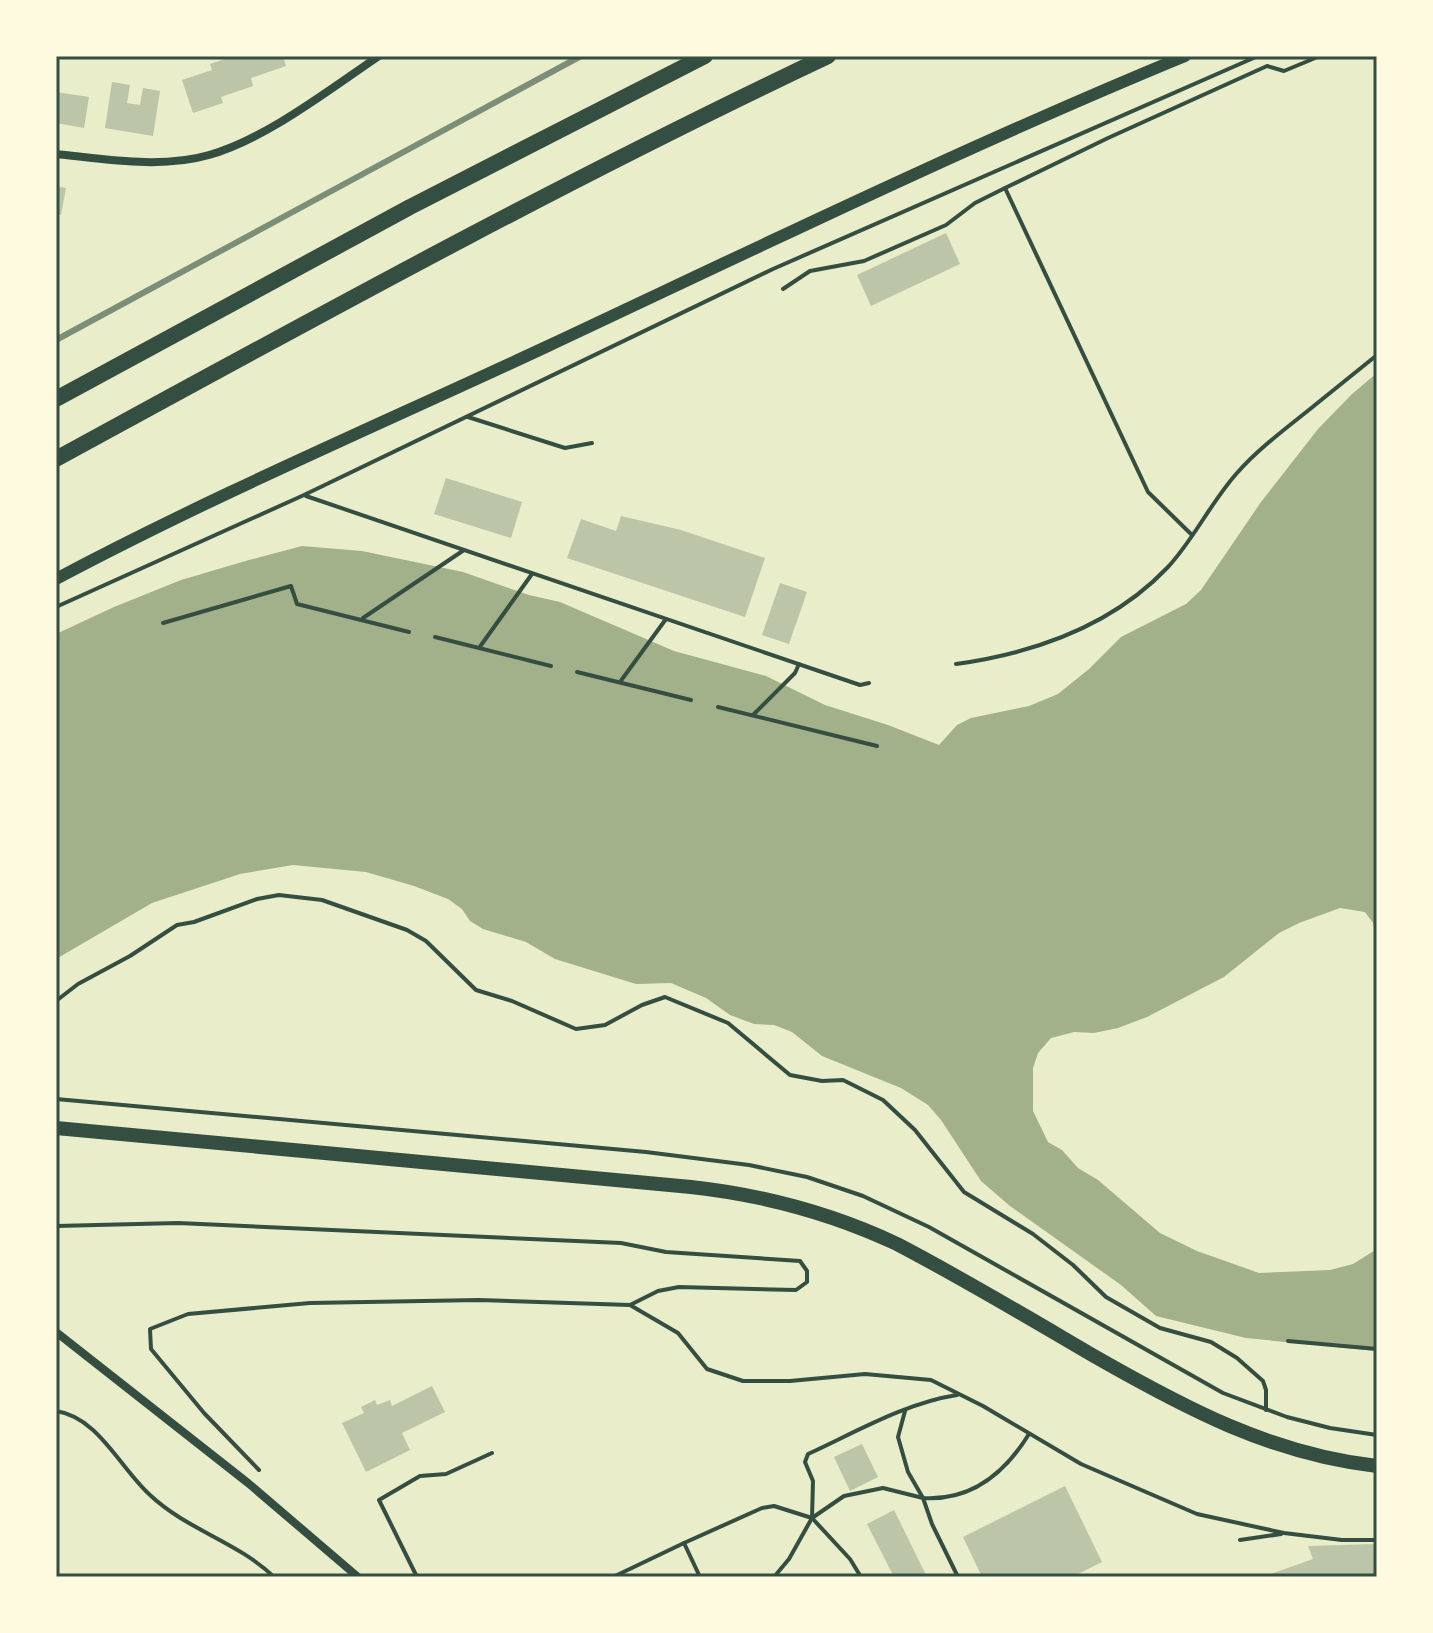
<svg xmlns="http://www.w3.org/2000/svg" width="1433" height="1633" font-family="'Noto Sans',sans-serif">
  <style>
    .water { fill: #a3b18a }
    .building { fill: #bcc5a7 }
    .lines { fill: none; stroke-linecap: round; stroke-linejoin: round }
    .path { stroke: #344e41; stroke-width: 4 }
    .minor { stroke: #344e41; stroke-width: 8 }
    .secondary { stroke: #344e41; stroke-width: 12 }
    .primary { stroke: #344e41; stroke-width: 14 }
    .motorway { stroke: #344e41; stroke-width: 16 }
    .rail { stroke: #7c8e77; stroke-width: 6 }
    .neatline { fill: none; stroke: #344e41; stroke-width: 3 }
  </style>
  <rect width="100%" height="100%" fill="#e9edc9"/>
  <!-- water -->
  <polygon class="water" points="1377,373 1377,940 1373,923 1365,912 1340,908 1299,923 1279,933 1224,977 1147,1017 1118,1028 1094,1033 1074,1032 1051,1038 1038,1053 1033,1068 1033,1111 1048,1142 1062,1150 1078,1168 1098,1180 1160,1233 1197,1251 1259,1273 1330,1270 1353,1264 1377,1249 1377,1351 1246,1338 1156,1316 1121,1285 1010,1206 981,1181 941,1120 928,1105 901,1088 822,1056 792,1032 774,1025 754,1024 730,1015 706,998 671,983 636,984 555,959 526,942 483,929 470,921 462,909 448,899 414,886 366,872 293,865 240,874 152,903 56,959 56,634 114,607 181,580 249,560 302,546 362,551 463,572 529,595 560,602 674,651 766,676 825,705 888,725 939,745 957,725 971,718 1029,706 1058,694 1089,669 1121,637 1186,604 1201,590 1261,502 1318,429 1352,394"/>
  <!-- building -->
  <g class="building">
    <polygon points="234,56 283,56 286,66 251,78 253,86 221,97 223,103 193,113 182,80 212,70 210,64"/>
    <polygon points="112,82 130,85 127,103 140,105 143,88 160,91 153,136 105,128"/>
    <polygon points="56,92 89,97 84,128 56,123"/>
    <polygon points="56,186 66,188 61,215 56,214"/>
    <polygon points="946,233 960,264 871,306 857,275"/>
    <polygon points="446,478 522,502 511,538 434,514"/>
    <polygon points="621,516 681,530 765,558 745,617 567,558 581,519 616,531"/>
    <polygon points="780,583 807,592 789,644 762,635"/>
    <polygon points="432,1386 445,1412 402,1433 410,1450 366,1472 342,1423 364,1413 361,1407 375,1400 377,1405 390,1400 392,1406"/>
    <polygon points="862,1444 878,1477 850,1491 834,1457"/>
    <polygon points="1065,1486 1102,1562 1072,1577 982,1577 963,1537"/>
    <polygon points="894,1510 927,1577 894,1577 867,1524"/>
    <polygon points="1376,1544 1377,1577 1262,1577 1313,1559 1308,1546"/>
  </g>
  <g class="lines">
    <!-- path -->
    <g class="path">
      <polyline points="1005,188 1148,492 1191,534"/>
      <polyline points="783,289 810,271 864,261 946,225 975,203 1005,188 1108,138 1267,66 1284,71 1320,56"/>
      <polyline points="468,417 565,448 592,443"/>
      <polyline points="306,496 860,685 869,683"/>
      <polyline points="56,607 304,495 773,269 1258,56"/>
      <polyline points="363,618 464,550"/>
      <polyline points="163,623 291,586 297,604 409,632"/>
      <polyline points="435,637 551,666"/>
      <polyline points="479,648 532,574"/>
      <path d="M956 664C1035 653 1112 626 1168 567 1194 539 1211 502 1237 473 1260 447 1288 427 1315 405 1336 388 1356 372 1377 355"/>
      <polyline points="577,672 691,700"/>
      <polyline points="620,682 666,619"/>
      <polyline points="718,707 877,746"/>
      <polyline points="753,715 795,673 799,664"/>
      <polyline points="56,1001 78,984 130,956 177,925 194,922 257,899 279,895 322,900 407,930 426,941 476,990 512,1001 576,1029 605,1025 642,1005 665,997 728,1023 790,1075 822,1081 843,1080 883,1100 915,1130 964,1192 1033,1234 1073,1265 1106,1297 1160,1328 1211,1342 1237,1358 1263,1381 1266,1390 1266,1410"/>
      <polyline points="56,1099 646,1152 749,1165 807,1177 863,1196 929,1227 1223,1393 1287,1417 1330,1428 1377,1435"/>
      <polyline points="56,1226 178,1223 621,1243 666,1252 800,1261 807,1271 807,1282 796,1290 679,1287 658,1291 630,1305"/>
      <polyline points="1288,1341 1377,1349"/>
      <path d="M56 1411C98 1417 120 1468 150 1495 187 1530 238 1542 274 1577"/>
      <path d="M905 1411 898 1437 908 1472 923 1498C971 1501 1005 1473 1029 1434"/>
      <polyline points="259,1470 204,1413 151,1349 150,1329 188,1314 310,1303 479,1300 630,1305 678,1333 707,1369 743,1381 790,1381 865,1374 931,1380 983,1406 1081,1464 1197,1514 1284,1533 1342,1540 1377,1540"/>
      <polyline points="1240,1540 1281,1534"/>
      <polyline points="684,1543 762,1508 774,1506 812,1518"/>
      <polyline points="417,1577 379,1500 420,1476 446,1474 492,1453"/>
      <polyline points="613,1577 684,1543 700,1577"/>
      <polyline points="774,1577 789,1559 812,1518 844,1496 883,1488 923,1498 932,1524 958,1577"/>
      <path d="M861 1577 850 1559 812 1518 813 1481 805 1462 808 1454C856 1432 905 1403 957 1395"/>
    </g>
    <!-- minor -->
    <g class="minor">
      <path d="M56 154C105 159 161 169 209 155 266 139 330 89 379 56"/>
      <polyline points="56,1332 248,1483 358,1577"/>
    </g>
    <!-- secondary -->
    <path class="secondary" d="M56 579C216 494 383 423 548 346 759 247 969 145 1185 56"/>
    <!-- primary -->
    <path class="primary" d="M56 1128 691 1187C764 1195 831 1213 897 1244 964 1279 1029 1318 1094 1356 1185 1408 1271 1454 1377 1466"/>
    <!-- motorway -->
    <g class="motorway">
      <polyline points="56,399 410,207 705,56"/>
      <path d="M56 459C311 320 565 180 828 56"/>
    </g>
    <!-- rail -->
    <polyline class="rail" points="56,340 581,56"/>
  </g>
  <!-- border -->
  <rect width="1433" height="1633" fill="none" stroke="#fefae0" stroke-width="116"/>
  <rect x="58" y="58" width="1317" height="1517" class="neatline"/>
</svg>
